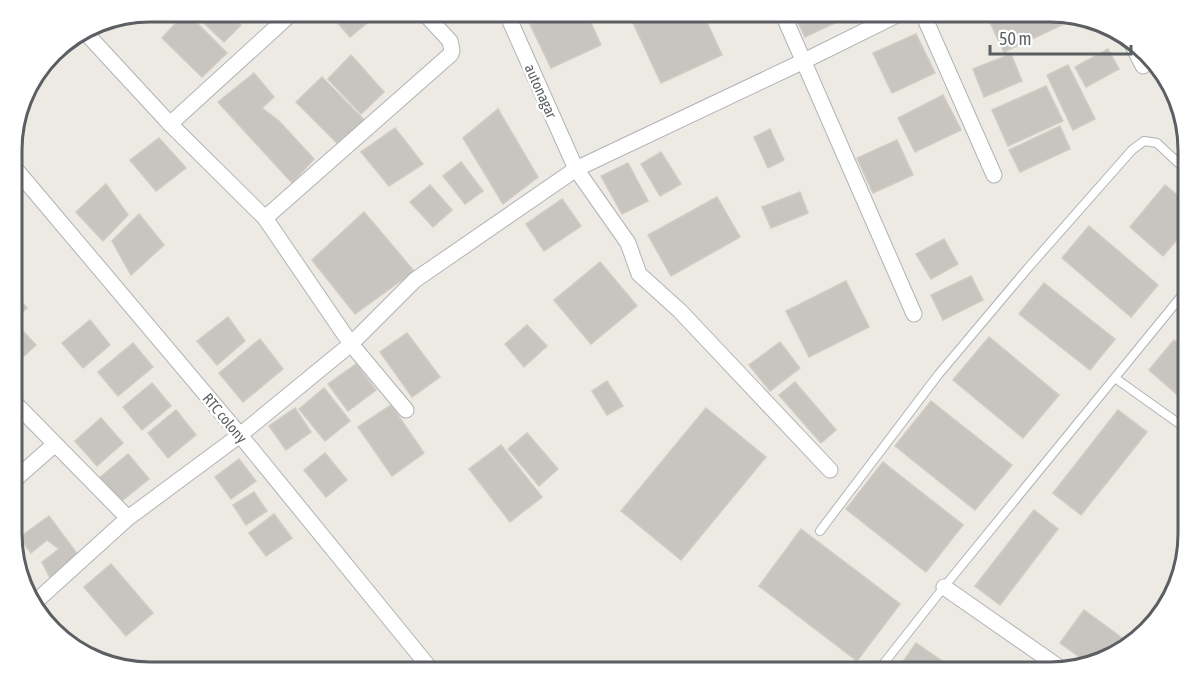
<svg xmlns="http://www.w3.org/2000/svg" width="1200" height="684" font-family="'Asap Condensed',sans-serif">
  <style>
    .building { fill: #c8c5c0; stroke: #d0ccc2; stroke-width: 1.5 }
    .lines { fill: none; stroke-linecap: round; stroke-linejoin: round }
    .lane-casing { stroke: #b0b3b7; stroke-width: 10 }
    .street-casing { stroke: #b0b3b7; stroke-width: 17 }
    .lane { stroke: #fff; stroke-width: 8 }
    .street { stroke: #fff; stroke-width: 15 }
    .labels { text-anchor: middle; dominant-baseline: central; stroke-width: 5; stroke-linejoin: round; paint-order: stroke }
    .street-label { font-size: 15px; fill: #5b5e62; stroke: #fff }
    .rim { fill: none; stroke: #5b5e62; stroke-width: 3 }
  </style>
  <rect width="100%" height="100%" fill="#eceae3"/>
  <!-- building -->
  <g class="building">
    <polygon points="186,12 227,53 202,77 162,38"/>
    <polygon points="192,12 228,12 241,25 224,42"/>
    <polygon points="328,12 374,12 377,15 350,37"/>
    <polygon points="551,12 586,12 601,45 551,68 529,22"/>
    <polygon points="628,12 702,12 722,55 661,83"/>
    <polygon points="793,12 832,12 837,22 805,37"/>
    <polygon points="985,12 1050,12 1075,19 1004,52"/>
    <polygon points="916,34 935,73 892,93 873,53"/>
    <polygon points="1108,49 1119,69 1086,87 1075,67"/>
    <polygon points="1011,54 1022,81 984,97 973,69"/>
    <polygon points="351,55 384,92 361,114 328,79"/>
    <polygon points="1068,65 1095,119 1073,130 1047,75"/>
    <polygon points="254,73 274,97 262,108 279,121 314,159 292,183 218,102"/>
    <polygon points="322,77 365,121 337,143 296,102"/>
    <polygon points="1046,86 1063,121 1008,146 992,110"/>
    <polygon points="943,95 961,130 915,152 898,118"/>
    <polygon points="498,109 538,177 503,204 463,138"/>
    <polygon points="1060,126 1070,149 1020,172 1009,150"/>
    <polygon points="395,128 423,164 389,186 361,152"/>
    <polygon points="770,129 784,160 768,168 754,137"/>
    <polygon points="159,138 186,168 156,191 130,160"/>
    <polygon points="897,140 913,175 873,193 857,158"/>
    <polygon points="661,152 681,184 660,196 641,164"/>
    <polygon points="461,162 483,191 465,204 443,176"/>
    <polygon points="628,163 648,201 622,214 601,176"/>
    <polygon points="106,184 128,215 103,241 76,212"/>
    <polygon points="430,185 452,210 433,227 410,202"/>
    <polygon points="1165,185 1188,204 1188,209 1184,213 1188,217 1188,227 1163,256 1130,227"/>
    <polygon points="800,192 808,213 771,228 762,207"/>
    <polygon points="717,197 740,237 671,276 648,235"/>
    <polygon points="562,199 581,226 544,251 526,224"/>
    <polygon points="364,212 414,271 355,314 312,260"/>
    <polygon points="139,214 164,245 131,275 112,241"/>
    <polygon points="1089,226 1158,285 1131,317 1062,258"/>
    <polygon points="944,239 958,264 931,279 916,254"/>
    <polygon points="600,262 637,306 591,344 554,300"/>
    <polygon points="971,276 983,300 943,320 931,295"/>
    <polygon points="846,281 869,327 809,357 786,311"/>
    <polygon points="1044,283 1115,339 1090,370 1019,314"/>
    <polygon points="13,292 27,308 13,320"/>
    <polygon points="228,317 245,341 217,365 197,341"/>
    <polygon points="90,320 110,345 83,368 62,343"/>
    <polygon points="15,323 36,345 13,366 13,325"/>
    <polygon points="527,325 547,346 524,367 505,344"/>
    <polygon points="407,333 440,377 412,397 380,352"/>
    <polygon points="989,337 1059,395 1023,438 953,380"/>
    <polygon points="260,339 283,369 243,402 219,373"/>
    <polygon points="1174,340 1188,351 1188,404 1149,370"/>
    <polygon points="780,342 800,368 770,391 749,365"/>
    <polygon points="133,343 153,367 118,396 98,372"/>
    <polygon points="356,364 376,390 348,411 328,384"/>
    <polygon points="607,381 623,406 607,415 592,391"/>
    <polygon points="795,382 836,430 821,443 779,395"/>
    <polygon points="152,383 171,406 142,430 123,407"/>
    <polygon points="324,388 350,421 325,441 299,409"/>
    <polygon points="931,401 1012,465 975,510 895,446"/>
    <polygon points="391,405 424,453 392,476 358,427"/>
    <polygon points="295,408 311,432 286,450 269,426"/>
    <polygon points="706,408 766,457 681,560 621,511"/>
    <polygon points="176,410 196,435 168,458 148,433"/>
    <polygon points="1118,410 1147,432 1081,515 1053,493"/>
    <polygon points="101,418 123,443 97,466 75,441"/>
    <polygon points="527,433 558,469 539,486 508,449"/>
    <polygon points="501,445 542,497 510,522 469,469"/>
    <polygon points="325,453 347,480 326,497 304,470"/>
    <polygon points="128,454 149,479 118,504 98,479"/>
    <polygon points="239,459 256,481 231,499 215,477"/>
    <polygon points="883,462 963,525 926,572 846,509"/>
    <polygon points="254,492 267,511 246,525 233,505"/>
    <polygon points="1034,510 1058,529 1000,605 975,586"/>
    <polygon points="274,514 292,538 266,556 249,533"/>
    <polygon points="49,516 78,555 51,580 42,562 59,549 47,540 31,553 19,538"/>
    <polygon points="801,529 900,604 857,661 759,586"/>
    <polygon points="111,564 153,613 126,636 84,587"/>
    <polygon points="1084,610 1129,643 1119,653 1088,663 1060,643"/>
    <polygon points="916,643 958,672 896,672"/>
  </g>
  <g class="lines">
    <!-- lane casing -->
    <g class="lane-casing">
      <g id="lane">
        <polyline points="1115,378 1188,430"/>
        <polyline points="820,531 938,375 1028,268 1132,150 1144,141 1157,143 1188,172"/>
        <polyline points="877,672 944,587 1188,288"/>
      </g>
    </g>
    <!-- street casing -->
    <g class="street-casing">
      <g id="street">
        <polyline points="506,12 576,169 628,243 639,274 680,311 830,470"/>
        <polyline points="782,12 914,314"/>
        <polyline points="922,12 994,175"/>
        <polyline points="84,31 170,124 265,218 351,344 406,410"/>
        <polyline points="1132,44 1143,66"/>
        <polyline points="170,124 293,12"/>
        <polyline points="13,166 240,435 433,672"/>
        <polyline points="265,218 451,54 452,50 450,41 423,12"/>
        <polyline points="13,401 128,518"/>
        <polyline points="13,481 54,445"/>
        <polyline points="944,587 1063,670"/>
        <polyline points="33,604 128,518 240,435 351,344 415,280 576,169 804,61 903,12"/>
      </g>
    </g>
    <!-- lane -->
    <use href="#lane" class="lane"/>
    <!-- street -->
    <use href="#street" class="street"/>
  </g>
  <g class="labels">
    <!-- street labels -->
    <g class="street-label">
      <text transform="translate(541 91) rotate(66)">autonagar</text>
      <text transform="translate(225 418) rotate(50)">RTC colony</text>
    </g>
  </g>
  <!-- crop -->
  <path d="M0 0H1200V684H0ZM150 22H1050A128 128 0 0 1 1178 150V534A128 128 0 0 1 1050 662H150A128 128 0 0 1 22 534V150A128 128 0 0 1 150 22Z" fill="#fff" fill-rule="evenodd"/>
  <path class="rim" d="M150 22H1050A128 128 0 0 1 1178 150V534A128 128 0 0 1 1050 662H150A128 128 0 0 1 22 534V150A128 128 0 0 1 150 22Z"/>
  <!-- scale -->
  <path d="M990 45v9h141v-9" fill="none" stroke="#5b5e62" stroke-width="3"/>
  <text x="999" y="45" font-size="18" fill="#5b5e62" stroke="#ffffff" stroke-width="4.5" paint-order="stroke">50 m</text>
</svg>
